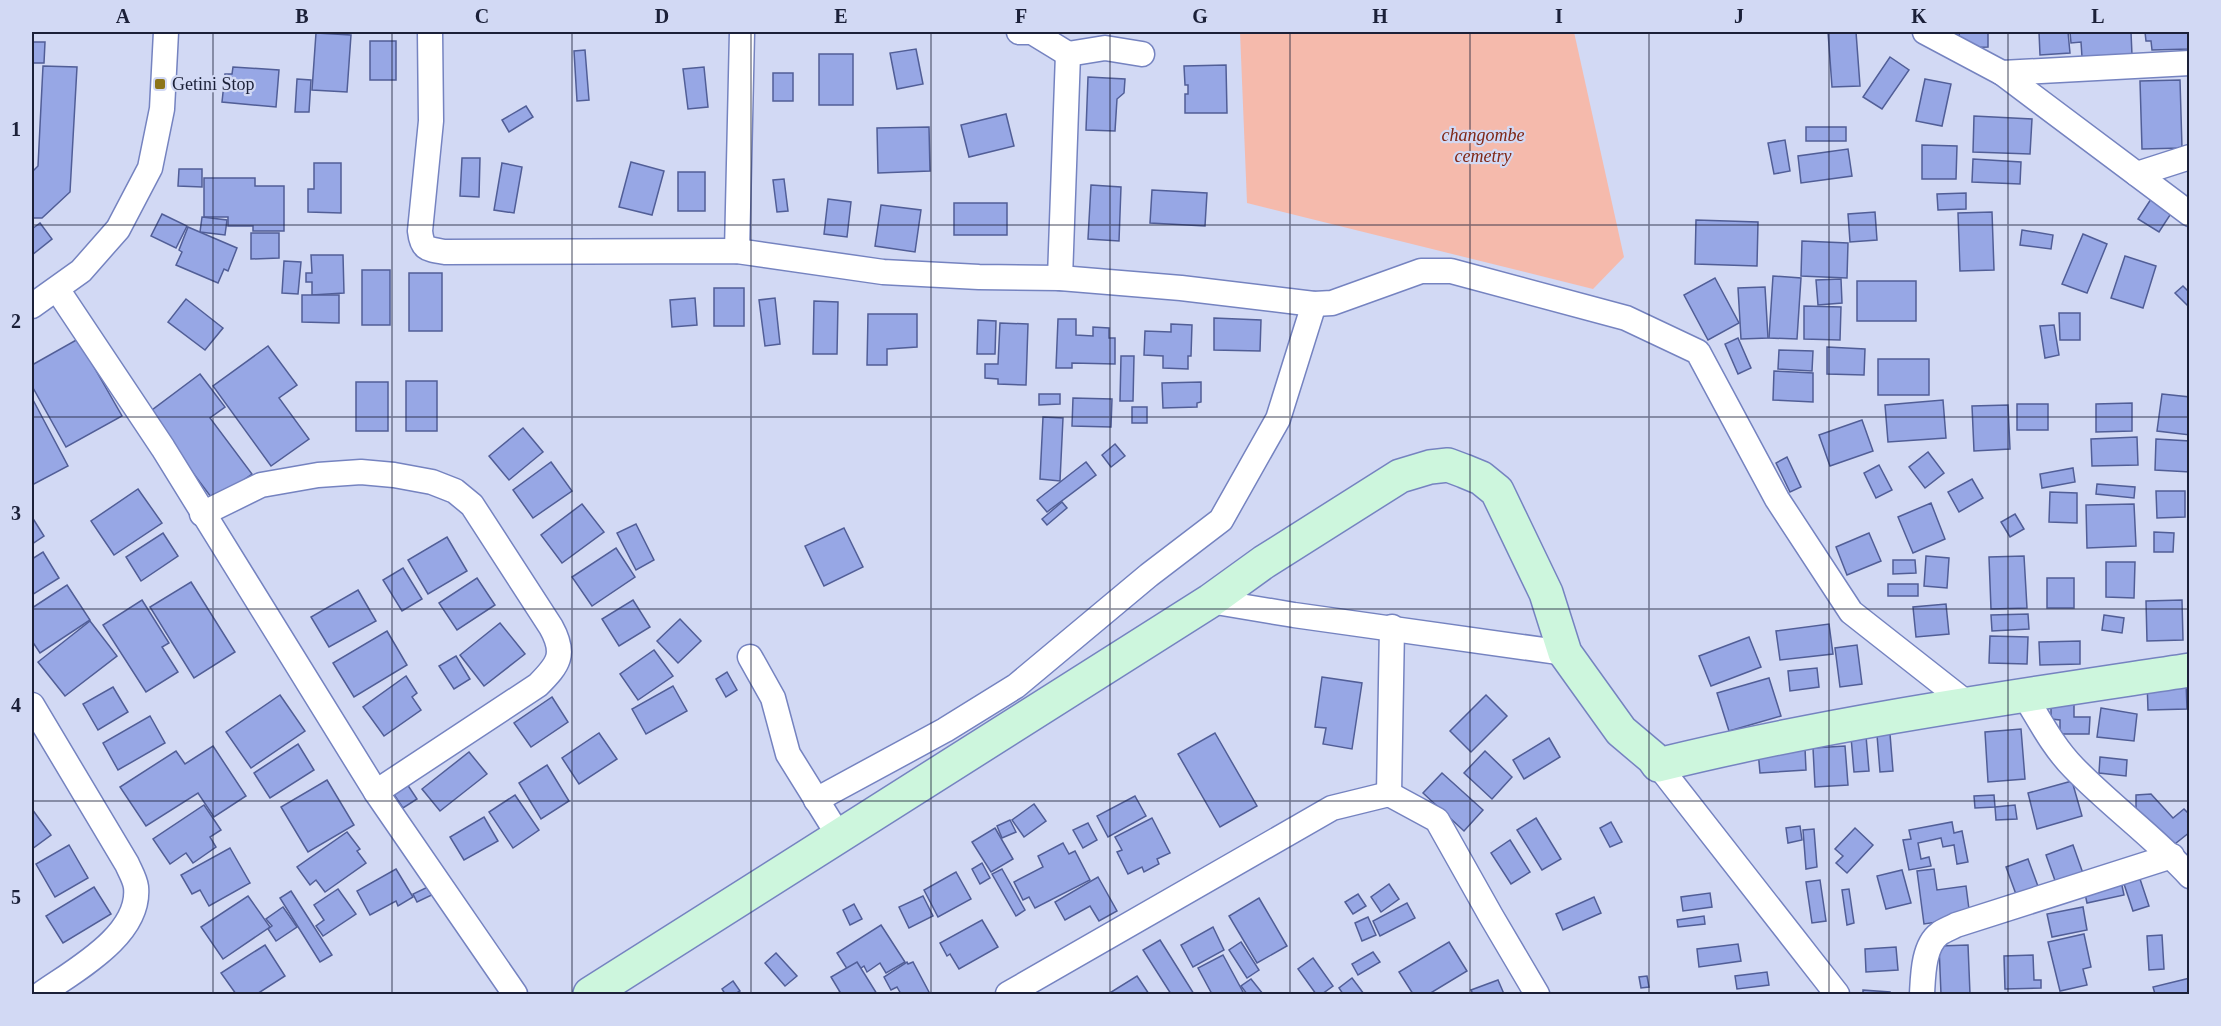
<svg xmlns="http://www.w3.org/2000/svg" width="2221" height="1026" font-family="Georgia,serif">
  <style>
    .green { fill: #f5baac }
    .building { fill: #97a7e5; stroke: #515e97; stroke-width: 1.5 }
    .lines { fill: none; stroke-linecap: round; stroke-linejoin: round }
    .street-casing { stroke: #7583c0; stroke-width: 27 }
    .secondary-casing { stroke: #7583c0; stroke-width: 36 }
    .street { stroke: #fff; stroke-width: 24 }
    .secondary { stroke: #cdf6dd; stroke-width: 33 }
    .grid { fill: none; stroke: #1b2038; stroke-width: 1.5; stroke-opacity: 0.55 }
    .poi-dot { fill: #8d7519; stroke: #d2d9f4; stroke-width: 2 }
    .labels { text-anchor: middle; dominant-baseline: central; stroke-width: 4.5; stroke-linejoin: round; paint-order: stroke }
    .poi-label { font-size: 18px; fill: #1b2038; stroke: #d2d9f4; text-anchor: start }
    .park-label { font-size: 18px; font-style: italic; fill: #802715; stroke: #d2d9f4 }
    .neatline { fill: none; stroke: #1b2038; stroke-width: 2 }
    .grid-label { font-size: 20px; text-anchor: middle; font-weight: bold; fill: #1b2038 }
  </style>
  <rect width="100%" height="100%" fill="#d2d9f4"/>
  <!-- green -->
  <polygon class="green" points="1240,32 1574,32 1624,257 1593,289 1247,203"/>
  <!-- building -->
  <g class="building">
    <polygon points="1828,32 1856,32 1860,86 1832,87"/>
    <polygon points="1959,32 1988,32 1988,47 1960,48"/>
    <polygon points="2039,32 2068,32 2070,53 2040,55"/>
    <polygon points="2070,32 2131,32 2132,55 2082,57 2081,42 2071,43"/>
    <polygon points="2145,32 2190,32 2190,49 2152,50 2151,41 2146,41"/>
    <polygon points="316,33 351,35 347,92 312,90"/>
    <rect x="370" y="41" width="26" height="39"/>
    <polygon points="32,42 45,42 44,63 32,63"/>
    <polygon points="916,49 923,84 897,89 890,53"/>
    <polygon points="585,50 589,100 577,101 574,51"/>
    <rect x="819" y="54" width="34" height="51"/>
    <polygon points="1890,57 1909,70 1882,109 1863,97"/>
    <polygon points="1226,65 1227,113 1185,113 1185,94 1188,94 1188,85 1185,85 1184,66"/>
    <polygon points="43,66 77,67 70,192 42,218 32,218 32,172 38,166"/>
    <polygon points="233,67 279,70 276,107 222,102 225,74 232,74"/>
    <polygon points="704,67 708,107 688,109 683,69"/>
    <rect x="773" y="73" width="20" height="28"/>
    <polygon points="1088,77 1125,79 1124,93 1117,99 1115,131 1086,130"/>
    <polygon points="297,79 311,80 309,112 295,112"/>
    <polygon points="1925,79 1951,84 1942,126 1916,121"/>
    <polygon points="2180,80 2182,148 2142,149 2140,81"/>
    <polygon points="526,106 533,117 509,132 502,120"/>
    <polygon points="1006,114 1014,146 969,157 961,125"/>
    <polygon points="1974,116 2032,119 2030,154 1973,152"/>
    <polygon points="929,127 930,171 878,173 877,128"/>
    <rect x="1806" y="127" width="40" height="14"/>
    <polygon points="1785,140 1790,171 1774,174 1768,143"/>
    <polygon points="1922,145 1957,146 1956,179 1922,179"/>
    <polygon points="1848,149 1852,176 1801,183 1798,156"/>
    <polygon points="462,158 480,158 479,197 460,196"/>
    <polygon points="1973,159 2021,162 2020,184 1972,182"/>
    <polygon points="631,162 664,171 652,215 619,207"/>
    <polygon points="314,163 341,163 341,213 308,212 308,189 314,189"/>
    <polygon points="502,163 522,167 514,213 494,210"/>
    <polygon points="179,169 202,169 202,187 178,186"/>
    <rect x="678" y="172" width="27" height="39"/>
    <polygon points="204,178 255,178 255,186 284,186 284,231 253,231 253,226 228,226 228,217 204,217"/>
    <polygon points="784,179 788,211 777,212 773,180"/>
    <polygon points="1091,185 1121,187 1119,241 1088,239"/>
    <polygon points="1152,190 1207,193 1205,226 1150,223"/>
    <polygon points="1966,193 1966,209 1938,210 1937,194"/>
    <polygon points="828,199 851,202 847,237 824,234"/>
    <polygon points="2151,199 2172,212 2159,232 2138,219"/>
    <rect x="954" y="203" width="53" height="32"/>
    <polygon points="881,205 921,210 915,252 875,246"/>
    <polygon points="1875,212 1877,240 1850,242 1848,214"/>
    <polygon points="1992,212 1994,270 1960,271 1958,213"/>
    <polygon points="162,214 187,226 176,248 151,236"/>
    <polygon points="202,217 227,220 225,235 200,232"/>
    <polygon points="1696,220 1758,222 1757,266 1695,264"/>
    <polygon points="40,223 52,239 32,255 32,229"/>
    <polygon points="188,227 237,248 228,271 224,269 218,283 176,265 182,252 179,250"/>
    <polygon points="2022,230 2053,235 2051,249 2020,245"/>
    <polygon points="251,233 279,233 279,258 251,259"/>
    <polygon points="2083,234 2107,244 2087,293 2062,284"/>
    <polygon points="1802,241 1848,243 1847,278 1801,276"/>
    <polygon points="311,255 343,255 344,293 312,295 312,282 306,282 306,273 312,273"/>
    <polygon points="2125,256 2156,266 2143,308 2111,298"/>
    <polygon points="284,261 301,262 298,294 282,293"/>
    <rect x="362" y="270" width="28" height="55"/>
    <rect x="409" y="273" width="33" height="58"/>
    <polygon points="1773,276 1801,278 1797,339 1769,338"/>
    <polygon points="1715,278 1739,323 1708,340 1684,295"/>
    <polygon points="1841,279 1842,303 1818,305 1816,280"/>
    <rect x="1857" y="281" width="59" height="40"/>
    <polygon points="2183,286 2190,293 2190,308 2175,293"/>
    <polygon points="1765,287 1768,338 1741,339 1738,288"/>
    <rect x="714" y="288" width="30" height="38"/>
    <polygon points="302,295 339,295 339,323 302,322"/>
    <polygon points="695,298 697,325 672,327 670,300"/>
    <polygon points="775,298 780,344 765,346 759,300"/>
    <polygon points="186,299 223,328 205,350 168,322"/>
    <polygon points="814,301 838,302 837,354 813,354"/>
    <polygon points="1804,306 1841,307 1840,340 1804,339"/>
    <polygon points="2059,313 2080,313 2080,340 2060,340"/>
    <polygon points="868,314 917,314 917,347 887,349 887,365 867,365"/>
    <polygon points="1214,318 1261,320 1260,351 1214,350"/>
    <polygon points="1058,319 1076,319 1076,335 1093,336 1093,327 1109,328 1109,338 1115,338 1115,364 1072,363 1072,368 1056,368"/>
    <polygon points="978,320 996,321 995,354 977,354"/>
    <polygon points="1000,323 1028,324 1026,385 998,384 998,379 985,378 985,364 998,364"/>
    <polygon points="1171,324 1192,325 1191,356 1188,356 1188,369 1163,368 1163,356 1144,355 1145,331 1171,332"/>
    <polygon points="2054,325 2059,355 2045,358 2040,326"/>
    <polygon points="1738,338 1751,368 1738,374 1725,344"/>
    <polygon points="78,339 122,416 66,447 32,386 32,365"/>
    <polygon points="268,346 297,385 279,398 309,439 271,466 213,386"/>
    <polygon points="1827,347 1865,349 1864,375 1827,374"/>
    <polygon points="1779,350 1813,351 1812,371 1778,369"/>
    <polygon points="1121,356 1134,356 1133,401 1120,401"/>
    <rect x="1878" y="359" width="51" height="36"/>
    <polygon points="1774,371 1813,373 1813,402 1773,400"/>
    <polygon points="200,374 225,407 210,418 252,474 214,501 148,413"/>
    <rect x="406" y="381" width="31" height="50"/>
    <rect x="356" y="382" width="32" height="49"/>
    <polygon points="1201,382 1201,402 1197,403 1197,407 1163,408 1162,383"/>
    <polygon points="1039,394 1060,394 1060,404 1039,405"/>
    <polygon points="2162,394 2190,397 2190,435 2157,431"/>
    <polygon points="32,398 68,466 32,485"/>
    <polygon points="1073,398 1112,399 1111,427 1072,426"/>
    <polygon points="1943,400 1946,438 1888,442 1885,405"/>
    <polygon points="2132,403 2132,431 2096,432 2096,404"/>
    <rect x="2017" y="404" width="31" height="26"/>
    <polygon points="2008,405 2010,449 1974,451 1972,406"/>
    <rect x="1132" y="407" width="15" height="16"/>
    <polygon points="1043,417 1063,418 1060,481 1040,479"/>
    <polygon points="1862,420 1873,451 1830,466 1819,435"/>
    <polygon points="523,428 543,452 509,480 489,456"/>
    <polygon points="2137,437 2138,465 2092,466 2091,439"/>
    <polygon points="2156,439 2190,441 2190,472 2155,470"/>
    <polygon points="1115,444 1125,456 1111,467 1102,455"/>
    <polygon points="1928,452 1944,473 1925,488 1909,467"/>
    <polygon points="1787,457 1801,487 1790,492 1776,463"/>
    <polygon points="551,462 572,491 533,518 513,490"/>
    <polygon points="1086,462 1096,475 1047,512 1037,500"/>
    <polygon points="1879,465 1892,490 1876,498 1864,473"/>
    <polygon points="2073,468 2075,482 2042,488 2040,474"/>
    <polygon points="1972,479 1983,498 1959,512 1948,492"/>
    <polygon points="2097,484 2135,487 2134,498 2096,494"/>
    <polygon points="138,489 162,523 114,555 91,521"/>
    <polygon points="2156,491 2185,491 2185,517 2157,518"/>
    <polygon points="2050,492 2077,493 2077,523 2049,522"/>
    <polygon points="1062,502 1067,508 1047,525 1042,519"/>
    <polygon points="1931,503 1945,539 1913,553 1898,517"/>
    <polygon points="582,504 604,532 562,563 541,535"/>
    <polygon points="2134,504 2136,546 2087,548 2086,505"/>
    <polygon points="2015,514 2024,529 2010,537 2001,522"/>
    <polygon points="32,517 44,536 32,544"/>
    <polygon points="636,524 654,560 636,570 617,533"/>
    <polygon points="844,528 863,567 824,586 805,546"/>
    <polygon points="2154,532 2174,533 2173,552 2154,552"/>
    <polygon points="163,533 178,556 141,581 126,557"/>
    <polygon points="1869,533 1881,561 1847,575 1836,547"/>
    <polygon points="447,537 467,571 428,594 408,560"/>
    <polygon points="616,548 635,577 592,606 572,577"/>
    <polygon points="43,552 59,578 32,595 32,559"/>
    <polygon points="1926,556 1949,558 1947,588 1924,586"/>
    <polygon points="2024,556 2027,608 1991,609 1989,557"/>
    <polygon points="1893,560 1915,560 1916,573 1893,574"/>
    <polygon points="2106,562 2135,562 2134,598 2106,597"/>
    <polygon points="403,568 422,599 402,611 383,580"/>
    <polygon points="477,578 495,605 457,630 439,603"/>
    <rect x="2047" y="578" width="27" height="30"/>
    <polygon points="191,582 235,652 194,678 150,607"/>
    <rect x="1888" y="584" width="30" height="12"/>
    <polygon points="67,585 90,620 40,653 32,641 32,608"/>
    <polygon points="358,590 376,621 329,647 311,617"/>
    <polygon points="142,600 169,643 162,647 178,672 146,692 103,625"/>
    <polygon points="633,600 650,627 619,646 602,619"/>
    <polygon points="2182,600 2183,640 2147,641 2146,601"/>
    <polygon points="1946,604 1949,634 1916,637 1913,607"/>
    <polygon points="2028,614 2029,629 1992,631 1991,615"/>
    <polygon points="2104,615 2124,618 2122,633 2102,630"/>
    <polygon points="680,619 701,641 678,663 657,641"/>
    <polygon points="90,621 117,656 65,696 38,662"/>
    <polygon points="500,623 525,654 484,686 460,655"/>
    <polygon points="1829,624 1833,654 1780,660 1776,631"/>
    <polygon points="387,631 407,665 354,697 333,663"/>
    <polygon points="1990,636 2028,637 2027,664 1989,663"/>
    <polygon points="1749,637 1761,667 1711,686 1699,656"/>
    <polygon points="2080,641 2080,664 2040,665 2039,642"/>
    <polygon points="1857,645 1862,684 1840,687 1835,648"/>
    <polygon points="654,650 673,676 638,700 620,674"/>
    <polygon points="456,656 470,679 454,689 439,666"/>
    <polygon points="1817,668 1819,687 1790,691 1788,671"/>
    <polygon points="727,672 737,690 726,697 716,679"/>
    <polygon points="406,676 417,693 412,697 421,710 384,736 363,707"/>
    <polygon points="1322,677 1362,683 1352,749 1323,744 1326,728 1315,727"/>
    <polygon points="1769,678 1781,716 1729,731 1717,693"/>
    <polygon points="2186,680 2187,709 2148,710 2147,681"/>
    <polygon points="673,686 687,711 646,734 632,709"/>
    <polygon points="113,687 128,712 98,730 83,704"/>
    <polygon points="280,695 305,731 251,768 226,732"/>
    <polygon points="1486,695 1507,716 1471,752 1450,731"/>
    <polygon points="552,697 568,722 531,747 514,723"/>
    <polygon points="2051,703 2074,703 2074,717 2090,717 2089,734 2060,734 2060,720 2051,719"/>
    <polygon points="2101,708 2137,714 2134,741 2097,737"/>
    <polygon points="150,716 165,743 118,770 103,743"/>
    <polygon points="2021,729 2025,779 1988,782 1985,732"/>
    <polygon points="599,733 617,759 579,784 562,758"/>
    <polygon points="1215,733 1257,806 1220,827 1178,754"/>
    <polygon points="1890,734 1893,771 1880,772 1877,735"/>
    <polygon points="1866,736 1869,771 1854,772 1851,737"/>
    <polygon points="1549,738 1560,757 1524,779 1513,760"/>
    <polygon points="298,744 314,770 270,798 254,773"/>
    <polygon points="213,746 246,796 214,817 198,793 146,826 120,787 176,751 185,764"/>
    <polygon points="1845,746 1848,785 1815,787 1813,748"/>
    <polygon points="1805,748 1806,770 1760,773 1758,751"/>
    <polygon points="1485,751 1512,777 1492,799 1464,773"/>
    <polygon points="469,752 487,774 440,811 422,789"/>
    <polygon points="2100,757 2127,760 2126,776 2099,773"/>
    <polygon points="547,765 569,801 541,819 519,783"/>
    <polygon points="1442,773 1483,810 1464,831 1423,793"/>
    <polygon points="327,780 354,825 308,852 281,807"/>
    <polygon points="405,781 417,799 403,808 391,790"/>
    <polygon points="2072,781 2082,816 2037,829 2028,793"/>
    <polygon points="2151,794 2173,818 2184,809 2190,815 2190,832 2171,847 2136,815 2136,795"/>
    <polygon points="515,795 539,830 513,848 489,812"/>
    <polygon points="1994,795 1995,807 1975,808 1974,796"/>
    <polygon points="1135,796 1146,816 1108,837 1097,816"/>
    <polygon points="1034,804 1046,821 1024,837 1012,820"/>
    <polygon points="204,805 221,830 210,837 216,847 193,863 186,853 170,864 153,839"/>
    <polygon points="2015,805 2017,819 1996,820 1995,807"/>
    <polygon points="32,809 51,835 32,849"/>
    <polygon points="484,817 498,841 464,860 450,837"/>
    <polygon points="1152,818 1170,853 1157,859 1159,864 1144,872 1142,867 1128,874 1117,852 1122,850 1115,837"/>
    <polygon points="1536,818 1561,859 1542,870 1517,830"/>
    <polygon points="1010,820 1016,832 1002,838 997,826"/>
    <polygon points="1611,822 1622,842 1610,847 1600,828"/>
    <polygon points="1952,822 1954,833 1962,831 1968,862 1957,864 1954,845 1943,847 1941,838 1918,843 1921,859 1929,857 1931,866 1909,870 1903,840 1911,839 1909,830"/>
    <polygon points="1088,823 1097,840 1083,848 1073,830"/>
    <polygon points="1800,826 1802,840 1788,843 1786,828"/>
    <polygon points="995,828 1013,859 991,872 972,842"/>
    <polygon points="1855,828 1873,845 1847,873 1836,863 1843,856 1835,849"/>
    <polygon points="1814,829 1817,867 1806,869 1803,830"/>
    <polygon points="347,832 360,849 357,851 366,863 325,892 316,880 310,885 297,867"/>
    <polygon points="1510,840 1530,872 1511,884 1491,853"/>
    <polygon points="1063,843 1069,854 1075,851 1090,880 1035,908 1029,897 1023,900 1014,882 1043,867 1038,856"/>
    <polygon points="69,845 88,878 55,897 36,864"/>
    <polygon points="2073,845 2085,879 2058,889 2046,855"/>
    <polygon points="230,848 250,883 209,906 200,890 192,894 181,875"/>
    <polygon points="2028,859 2039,889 2017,897 2006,867"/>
    <polygon points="982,863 990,878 980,884 972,869"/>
    <polygon points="396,869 413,897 398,906 396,901 370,915 357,891"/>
    <polygon points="1002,869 1025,910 1016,916 992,874"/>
    <polygon points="1934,869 1937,890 1966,886 1970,917 1924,924 1917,871"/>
    <polygon points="1902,870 1911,903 1886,909 1877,876"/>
    <polygon points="956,872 971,899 938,917 924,890"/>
    <polygon points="1098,877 1117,911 1099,921 1090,906 1065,920 1055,902"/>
    <polygon points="2140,879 2149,906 2133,911 2124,884"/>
    <polygon points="1820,880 1826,921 1812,923 1806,882"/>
    <polygon points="2121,881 2124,895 2087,903 2084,889"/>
    <polygon points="1389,884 1399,899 1381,912 1371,897"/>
    <polygon points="432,885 436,893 417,902 413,894"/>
    <polygon points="94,887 111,914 63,943 46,916"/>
    <polygon points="338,889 356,914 323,936 316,926 324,920 314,905"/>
    <polygon points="1849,889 1854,923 1847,925 1842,890"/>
    <polygon points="291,891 332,955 320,962 280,898"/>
    <polygon points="1710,893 1712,907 1683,911 1681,897"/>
    <polygon points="1358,894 1366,906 1353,914 1345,902"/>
    <polygon points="248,896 270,927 223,959 201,927"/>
    <polygon points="923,896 933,916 909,928 899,907"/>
    <polygon points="1594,897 1601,913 1563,930 1556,914"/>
    <polygon points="1259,898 1287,946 1257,963 1229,916"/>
    <polygon points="1407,903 1415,918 1380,936 1373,921"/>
    <polygon points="854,904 862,919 850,925 843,910"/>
    <polygon points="283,907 297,927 276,941 268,929 272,926 266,919"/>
    <polygon points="2083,907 2087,930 2052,937 2047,914"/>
    <polygon points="1704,916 1705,924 1678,927 1677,920"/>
    <polygon points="1368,917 1376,935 1362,941 1355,923"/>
    <polygon points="982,920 998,947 959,969 950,954 947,956 940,943"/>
    <polygon points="881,925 905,962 886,973 880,963 867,972 864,966 851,975 837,953"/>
    <polygon points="1213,927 1224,950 1193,967 1181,945"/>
    <polygon points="2084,934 2091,967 2083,969 2087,985 2060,991 2048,942"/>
    <polygon points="2162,935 2164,969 2149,970 2147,936"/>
    <polygon points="1160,940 1194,994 1171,994 1143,950"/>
    <polygon points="1241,942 1259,970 1247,978 1229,950"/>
    <polygon points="1449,942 1467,971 1429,994 1413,994 1399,972"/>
    <polygon points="1738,944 1741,961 1699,967 1697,949"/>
    <polygon points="265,945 285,976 257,994 236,994 221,973"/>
    <polygon points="1968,945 1970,994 1941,994 1939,946"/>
    <polygon points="1896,947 1898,970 1866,972 1865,949"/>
    <polygon points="1373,952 1380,962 1358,975 1352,964"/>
    <polygon points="776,953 797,976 785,986 765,963"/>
    <polygon points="1223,955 1243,992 1239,994 1212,994 1198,968"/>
    <polygon points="2033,955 2034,980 2041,980 2041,988 2005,989 2004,956"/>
    <polygon points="1313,958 1333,986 1322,994 1316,994 1298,969"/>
    <polygon points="857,962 877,994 836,994 840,992 831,977"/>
    <polygon points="907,962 908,964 913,962 930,994 901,994 897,987 891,990 884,977"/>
    <polygon points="1767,972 1769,985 1737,989 1735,976"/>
    <polygon points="1137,976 1149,994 1108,994"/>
    <polygon points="1647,976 1649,987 1641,988 1639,977"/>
    <polygon points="1352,978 1364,994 1343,994 1339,988"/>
    <polygon points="2190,978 2190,994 2155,994 2153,987"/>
    <polygon points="1251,979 1263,994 1247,994 1241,986"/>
    <polygon points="1498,980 1504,994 1473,994 1471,990"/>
    <polygon points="733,981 740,991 735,994 725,994 722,989"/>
    <polygon points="1863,990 1890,992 1890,994 1863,994"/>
  </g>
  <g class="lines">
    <!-- street casing -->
    <g class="street-casing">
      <g id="street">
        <path d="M430 32 431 121 420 231C422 250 428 249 445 252L737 251 883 272 979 277 1060 278 1181 288 1314 304 1332 303 1421 271H1451L1626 318 1698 352 1777 499 1851 612 1968 704"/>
        <polyline points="1019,32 1032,32 1068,54 1105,48 1142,54"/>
        <polyline points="1925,32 2002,73 2190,214"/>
        <polyline points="2002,73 2190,63"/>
        <polyline points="2137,174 2190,157"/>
        <polyline points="737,251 742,32"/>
        <polyline points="1060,278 1068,54"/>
        <polyline points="57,289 163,448 376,792 515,994"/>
        <polyline points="32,306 81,271 118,229 150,168 162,109 166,32"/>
        <path d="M202 514 261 485 318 475 361 472 394 475 432 482 455 491 472 505 551 627C566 654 559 664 538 685L376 792"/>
        <polyline points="1210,601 1294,615 1565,653"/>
        <polyline points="750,657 773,698 788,754 839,836"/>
        <path d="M2024 695C2039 719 2053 747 2074 768 2111 806 2154 837 2190 876"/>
        <path d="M32 705 127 864C130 871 135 879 136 887 141 935 75 970 41 994"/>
        <polyline points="1658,765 1837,994"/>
        <polyline points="1389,794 1392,627"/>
        <polyline points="816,800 945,730 1016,686 1149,575 1221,520 1278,419 1314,304"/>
        <polyline points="1008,994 1332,808 1389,794 1437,820 1491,916 1537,994"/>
        <path d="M1922 994C1923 977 1923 946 1939 934 1944 930 1951 928 1956 925L2172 856"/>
      </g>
    </g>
    <!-- secondary casing -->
    <g class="secondary-casing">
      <path id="secondary" d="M590 994 1210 601 1264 562 1400 476 1430 467 1448 465 1464 471 1481 478 1497 491 1546 593 1565 653 1621 731 1653 758 1658 765C1832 722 2012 697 2190 670"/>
    </g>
    <!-- street -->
    <use href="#street" class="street"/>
    <!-- secondary -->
    <use href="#secondary" class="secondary"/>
  </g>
  <!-- grid -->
  <path class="grid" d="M213 32V994M392 32V994M572 32V994M751 32V994M931 32V994M1110 32V994M1290 32V994M1470 32V994M1649 32V994M1829 32V994M2008 32V994M32 225H2190M32 417H2190M32 609H2190M32 801H2190"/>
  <!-- markers -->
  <rect class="poi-dot" x="154" y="78" width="12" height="12" rx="3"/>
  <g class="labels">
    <!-- poi labels -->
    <g class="poi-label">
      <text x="172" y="84">Getini Stop</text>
    </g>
    <!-- park labels -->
    <g class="park-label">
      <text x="1483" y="135">changombe<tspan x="1483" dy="21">cemetry</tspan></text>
    </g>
  </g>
  <!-- border -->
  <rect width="2221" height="1026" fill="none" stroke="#d2d9f4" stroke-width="66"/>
  <rect x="33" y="33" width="2155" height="960" class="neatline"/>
  <g class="grid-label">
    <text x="123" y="23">A</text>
    <text x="302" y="23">B</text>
    <text x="482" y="23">C</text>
    <text x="662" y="23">D</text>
    <text x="841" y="23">E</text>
    <text x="1021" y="23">F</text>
    <text x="1200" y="23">G</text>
    <text x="1380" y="23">H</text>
    <text x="1559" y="23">I</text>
    <text x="1739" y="23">J</text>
    <text x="1919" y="23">K</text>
    <text x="2098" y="23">L</text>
    <text x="16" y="136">1</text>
    <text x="16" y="328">2</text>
    <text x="16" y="520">3</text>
    <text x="16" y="712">4</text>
    <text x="16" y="904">5</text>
  </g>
</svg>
